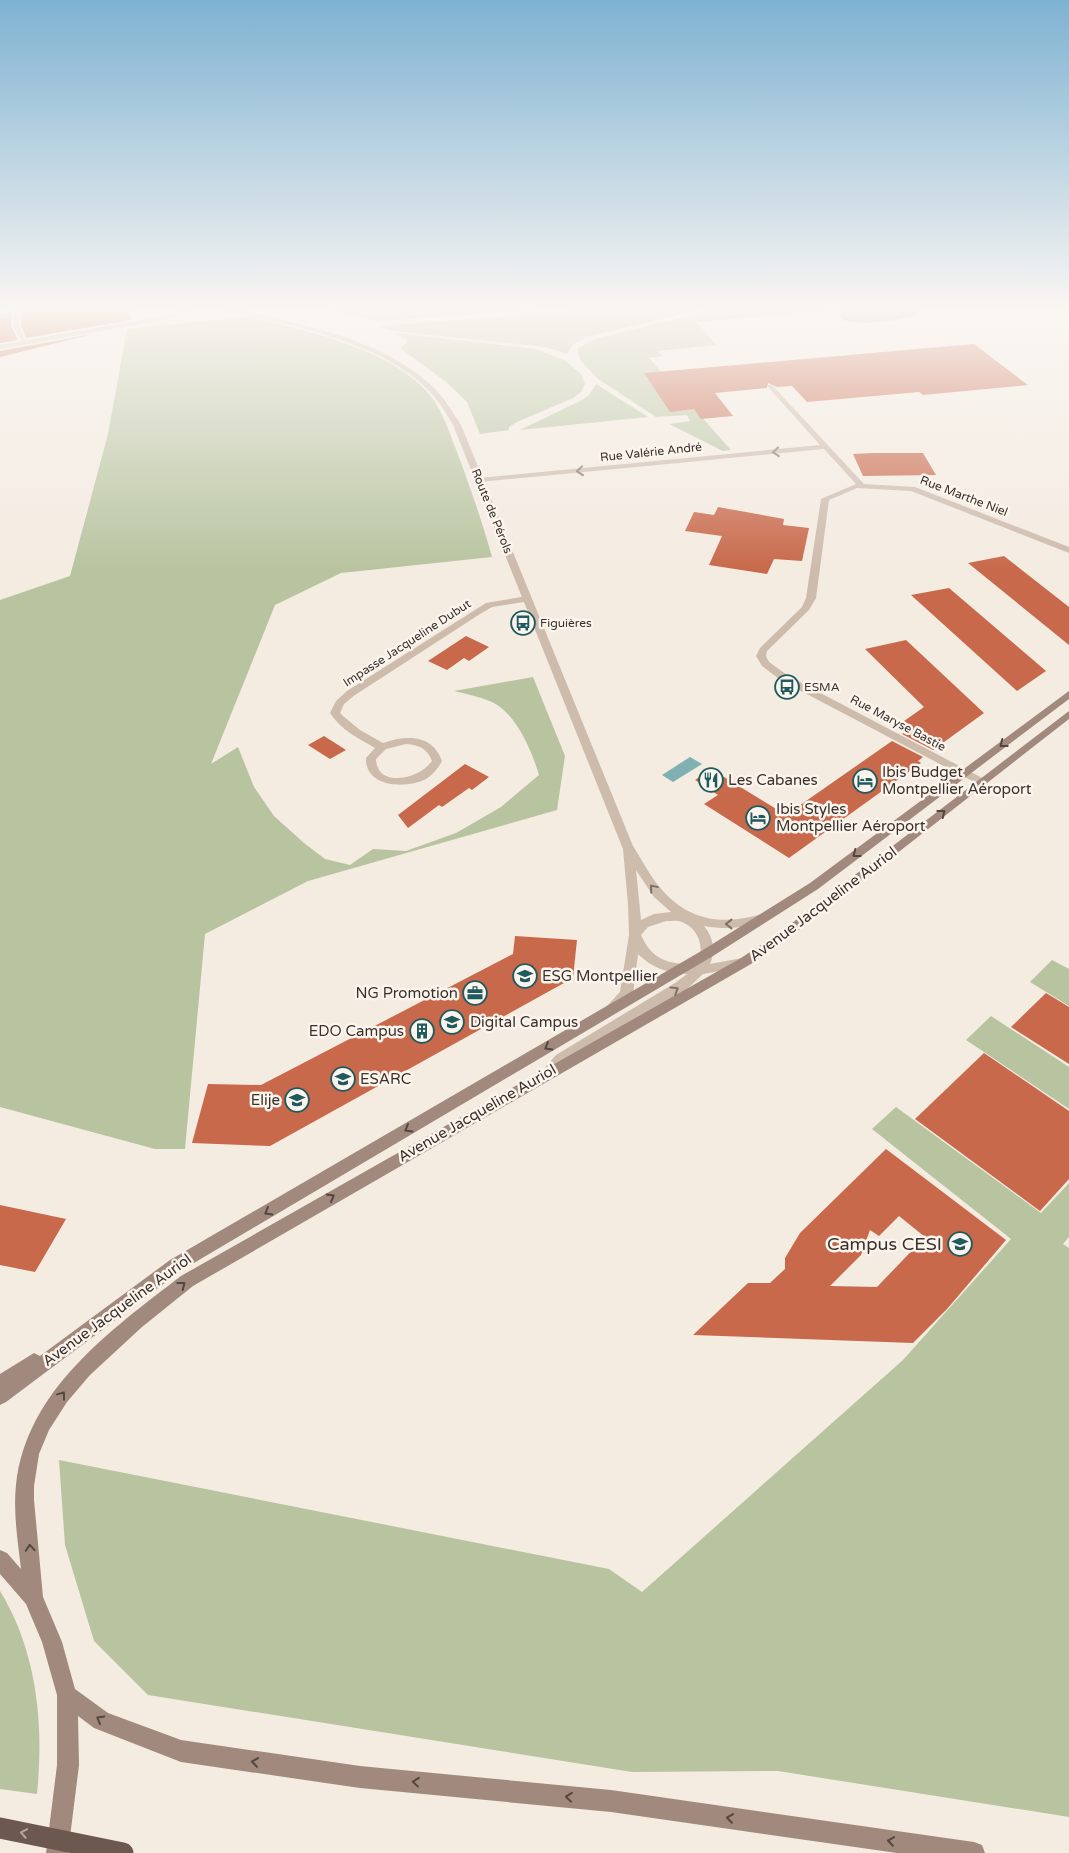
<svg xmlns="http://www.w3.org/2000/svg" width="1069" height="1853" font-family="'Varela Round',sans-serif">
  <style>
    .green { fill: #b8c4a0 }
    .water { fill: #7fb0b2 }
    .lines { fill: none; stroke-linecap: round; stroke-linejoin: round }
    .taxiway { fill: #988e86; fill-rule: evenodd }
    .building { fill: #c8694b; fill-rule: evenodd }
    .minor { fill: #cdbbac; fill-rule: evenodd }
    .tertiary { fill: #cdbbac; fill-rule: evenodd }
    .secondary { fill: #a18a7d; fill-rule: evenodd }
    .trunk-bridge { stroke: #6c584f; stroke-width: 21 }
    .oneway { stroke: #7d6f65 }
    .oneway2 { stroke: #544640 }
    .oneway3 { stroke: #b4a69e }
    .labels { text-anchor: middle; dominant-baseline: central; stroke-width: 5; stroke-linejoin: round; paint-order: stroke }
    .far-street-label { font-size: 12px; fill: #3b302b; stroke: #fbf5ee }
    .far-poi-label { font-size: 12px; fill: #3b302b; stroke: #fbf5ee; text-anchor: start }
    .poi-label { font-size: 15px; fill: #3b302b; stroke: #fbf5ee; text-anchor: start }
    .street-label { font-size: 15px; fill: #3b302b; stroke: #fbf5ee }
    .near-poi-label { font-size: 18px; fill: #3b302b; stroke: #fbf5ee; text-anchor: end }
  </style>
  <rect width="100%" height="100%" fill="#f4ebe1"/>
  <!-- green -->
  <g class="green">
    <polygon points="321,309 550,309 379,321"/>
    <polygon points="598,309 702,309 586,337 574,344 567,354 546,347 392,331 379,326"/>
    <polygon points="718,309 852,309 696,322 717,345 657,351 663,356 649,358 731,450 723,451 669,424 690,421 687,415 656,417 598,379 580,360 577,349 595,339"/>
    <path d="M245 317C300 328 392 349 429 394 443 411 449 432 457 452 470 487 482 521 492 557L341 573 275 605 211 764 238 747 254 787 274 816 304 843 325 859 350 865 373 849 406 851 456 833 501 807 539 775C532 751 516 713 492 702 480 697 467 694 454 691L533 677 565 756 557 810 308 881 205 934 185 1149H155L0 1107V600L70 576 108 434 127 329Z"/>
    <polygon points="395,333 536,349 564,360 581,374 585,384 581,392 573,398 517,422 509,427 509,430 480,434 467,402 445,381 400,348 407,342 406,338 393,334"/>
    <polygon points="596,384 648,417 520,430 582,400 589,395"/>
    <polygon points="1052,960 1069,969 1069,1006 1030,982"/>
    <polygon points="991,1016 1069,1067 1069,1109 966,1040"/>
    <polygon points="896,1107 1041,1213 1069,1183 1069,1237 1063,1244 1069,1248 1069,1817 778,1771 632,1772 148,1695 94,1641 65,1545 59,1460 609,1569 642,1592 903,1360 1011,1239 872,1129"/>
    <path d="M0 1591C37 1651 44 1725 37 1794L0 1789Z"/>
  </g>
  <!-- water -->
  <polygon class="water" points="690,757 702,764 673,782 662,775"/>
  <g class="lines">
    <!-- taxiway -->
    <path class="taxiway" d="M842 309H920L916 315C895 321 864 326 843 320L838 314Z"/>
  </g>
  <!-- building -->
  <g class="building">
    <polygon points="22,309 130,309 131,320 26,338 21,325"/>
    <polygon points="12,312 11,326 18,340 0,343 0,313"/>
    <polygon points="93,334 0,357 0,351"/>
    <polygon points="974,344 1028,385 923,395 919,392 807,402 792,386 777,387 768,383 767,388 715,393 733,416 701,419 694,409 670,412 644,373"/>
    <polygon points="874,453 923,453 936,475 863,476 853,454"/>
    <polygon points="718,507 784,519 783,525 809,528 802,561 774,559 767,574 709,565 722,536 685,531 694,512 714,515"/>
    <polygon points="1004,556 1069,607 1069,645 968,563"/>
    <polygon points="949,588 1046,671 1017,691 911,595"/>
    <polygon points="466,636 489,647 469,661 464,658 447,670 428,661"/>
    <polygon points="906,640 984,713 933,750 902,734 907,731 897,726 924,707 865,649"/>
    <polygon points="324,736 346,750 330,759 308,745"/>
    <polygon points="892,741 923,757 918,761 921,763 789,858 704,804 718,795 695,780 711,769 786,815"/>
    <polygon points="465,764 489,777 472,790 469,788 442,807 439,805 408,828 398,815"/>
    <polygon points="515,936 577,940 573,978 270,1146 192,1143 208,1084 261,1085 513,954"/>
    <polygon points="1046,993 1069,1007 1069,1064 1011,1027"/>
    <polygon points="984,1053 1069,1111 1069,1179 1040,1211 915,1119"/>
    <path d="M886 1149 1006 1240 947 1309 913 1343 693 1335 748 1283H770L785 1269V1258L800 1233ZM899 1216 925 1237 877 1287 830 1286 861 1255 870 1230 879 1236Z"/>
    <polygon points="0,1205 66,1219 35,1272 0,1265"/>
  </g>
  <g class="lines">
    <!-- minor -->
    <g class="minor">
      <polygon points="14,309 20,309 19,325 26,343 22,343 13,325"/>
      <polygon points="768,385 772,385 864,484 915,487 1069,547 1069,553 911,491 857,488 829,500 816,598 809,610 767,651 766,656 769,662 790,677 986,780 987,782 986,784 978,784 782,681 762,666 756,656 760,648 802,607 806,598 821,499 856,484 824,449 479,482 475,480 479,478 820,445 768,387"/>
      <path d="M527 596 530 597V601L492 607 480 614 355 695 344 704 340 713 343 716 360 730 383 743C407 735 432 734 442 761 438 768 434 774 426 779 407 789 365 788 366 758L375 748C358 738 341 730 330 713L336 701 347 691 486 603ZM406 744C419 745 427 748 432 761 420 779 377 789 376 759L386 749Z"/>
    </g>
    <!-- tertiary -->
    <g class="tertiary">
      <polygon points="186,309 197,309 158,321 0,349 0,345 157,317"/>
      <path d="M221 309C242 309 262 315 282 320 334 332 391 348 431 385 443 396 452 411 461 425L633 846C642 860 651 878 663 891 691 922 724 925 762 914L766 915 768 918 766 921C742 928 729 930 704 926 713 937 716 950 710 964L742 958 747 960 748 963 747 966 703 974 685 991 566 1063C559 1070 553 1079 543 1076L541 1072 556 1055 675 983 687 974C668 973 652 968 638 954L633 994 618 1011H608L606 1007 620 992 629 935 628 904 623 849 453 425C446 413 439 401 429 391 392 352 327 334 277 322 259 318 238 317 221 309ZM636 870 654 897 671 912 654 914 641 920ZM666 921C671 921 678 920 682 922 699 928 706 950 696 965 670 964 652 961 641 935L648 927Z"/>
    </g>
    <!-- secondary -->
    <g class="secondary">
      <polygon points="1069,691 1069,699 818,889 713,956 182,1270 6,1402 0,1405 0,1374 34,1353 40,1356 170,1260 703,950 810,883"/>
      <path d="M1069 711V719L791 936 751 964 193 1286 142 1327 90 1375 67 1402 49 1430 39 1454 34 1486V1500L43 1597 62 1642 75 1689 108 1713 181 1740 360 1766 611 1790 974 1842 982 1845 985 1853H897L611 1812 360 1788 181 1762 94 1728 78 1716 79 1765 68 1853H46L57 1765V1695L42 1642 26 1604 0 1574V1550L7 1553 21 1569C18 1542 13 1513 16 1485 26 1390 111 1330 181 1276L741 958 783 930Z"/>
    </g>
    <!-- trunk-bridge -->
    <polyline class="trunk-bridge" points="0,1828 123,1853"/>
  </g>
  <!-- one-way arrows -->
  <defs><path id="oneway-chevron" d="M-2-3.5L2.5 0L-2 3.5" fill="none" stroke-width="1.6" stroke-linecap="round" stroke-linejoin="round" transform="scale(1.25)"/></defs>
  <g class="oneway">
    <use href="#oneway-chevron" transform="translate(776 452) rotate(175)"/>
    <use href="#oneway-chevron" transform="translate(580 471) rotate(174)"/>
    <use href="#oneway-chevron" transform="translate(653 888) rotate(-130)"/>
    <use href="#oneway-chevron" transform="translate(729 924) rotate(-180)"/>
    <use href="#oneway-chevron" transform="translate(675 990) rotate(-32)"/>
  </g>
  <g class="oneway2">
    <use href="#oneway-chevron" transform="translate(1003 744) rotate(142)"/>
    <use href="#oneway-chevron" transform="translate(942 813) rotate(-38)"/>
    <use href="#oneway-chevron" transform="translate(856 854) rotate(143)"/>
    <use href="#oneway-chevron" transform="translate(548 1047) rotate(150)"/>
    <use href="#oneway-chevron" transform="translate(408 1129) rotate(150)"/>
    <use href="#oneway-chevron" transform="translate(331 1197) rotate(-30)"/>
    <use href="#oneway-chevron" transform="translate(268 1212) rotate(150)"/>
    <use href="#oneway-chevron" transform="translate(182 1285) rotate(-38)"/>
    <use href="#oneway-chevron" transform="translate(62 1395) rotate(-53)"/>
    <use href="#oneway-chevron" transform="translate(30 1548) rotate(-94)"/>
    <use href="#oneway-chevron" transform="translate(100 1719) rotate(-150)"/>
    <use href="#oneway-chevron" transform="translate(255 1762) rotate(-172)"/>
    <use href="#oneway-chevron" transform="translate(416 1782) rotate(-174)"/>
    <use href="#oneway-chevron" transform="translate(569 1797) rotate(-174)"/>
    <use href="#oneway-chevron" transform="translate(730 1818) rotate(-172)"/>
    <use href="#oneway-chevron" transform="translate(891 1841) rotate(-172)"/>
  </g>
  <use class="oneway3" href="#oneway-chevron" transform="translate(24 1833) rotate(-169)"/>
  <!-- sky -->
  <linearGradient id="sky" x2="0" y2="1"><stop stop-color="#7eb2d2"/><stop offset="0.54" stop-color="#faf6f2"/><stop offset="1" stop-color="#faf6f2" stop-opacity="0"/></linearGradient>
  <rect width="1069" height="569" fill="url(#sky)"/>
  <!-- icons -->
  <defs>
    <g id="bus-ring" transform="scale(1.25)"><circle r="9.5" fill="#fbf5ee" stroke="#1f5a5e" stroke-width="1.5"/><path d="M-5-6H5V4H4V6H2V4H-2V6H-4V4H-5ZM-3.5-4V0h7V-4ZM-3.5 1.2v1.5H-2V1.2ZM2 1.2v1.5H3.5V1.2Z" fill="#1f5a5e"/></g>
    <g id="restaurant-ring" transform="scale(1.25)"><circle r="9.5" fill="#fbf5ee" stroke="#1f5a5e" stroke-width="1.5"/><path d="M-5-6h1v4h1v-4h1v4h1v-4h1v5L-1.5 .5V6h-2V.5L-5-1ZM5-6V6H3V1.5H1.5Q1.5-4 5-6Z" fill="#1f5a5e"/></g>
    <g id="hotel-ring" transform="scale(1.25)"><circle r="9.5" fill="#fbf5ee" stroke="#1f5a5e" stroke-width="1.5"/><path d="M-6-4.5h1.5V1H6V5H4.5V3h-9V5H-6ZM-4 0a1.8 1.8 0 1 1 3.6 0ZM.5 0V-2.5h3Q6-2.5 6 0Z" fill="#1f5a5e"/></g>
    <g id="university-ring" transform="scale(1.25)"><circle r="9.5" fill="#fbf5ee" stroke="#1f5a5e" stroke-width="1.5"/><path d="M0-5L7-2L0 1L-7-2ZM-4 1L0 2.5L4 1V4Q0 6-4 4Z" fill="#1f5a5e"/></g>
    <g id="office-ring" transform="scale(1.25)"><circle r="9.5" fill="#fbf5ee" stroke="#1f5a5e" stroke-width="1.5"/><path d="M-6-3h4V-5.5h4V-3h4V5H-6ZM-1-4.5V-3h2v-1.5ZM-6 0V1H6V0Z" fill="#1f5a5e"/></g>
    <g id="building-ring" transform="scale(1.25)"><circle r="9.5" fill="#fbf5ee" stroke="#1f5a5e" stroke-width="1.5"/><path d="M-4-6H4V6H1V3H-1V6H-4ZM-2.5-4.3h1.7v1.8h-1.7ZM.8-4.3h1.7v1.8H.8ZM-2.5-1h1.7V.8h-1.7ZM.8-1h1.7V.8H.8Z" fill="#1f5a5e"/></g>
  </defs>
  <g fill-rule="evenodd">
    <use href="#bus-ring" x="523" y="623"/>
    <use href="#bus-ring" x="787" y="687"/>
    <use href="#restaurant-ring" x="711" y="780"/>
    <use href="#hotel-ring" x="865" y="781"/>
    <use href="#hotel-ring" x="758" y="818"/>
    <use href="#university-ring" x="525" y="976"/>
    <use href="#office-ring" x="475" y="993"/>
    <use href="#university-ring" x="452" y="1022"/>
    <use href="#building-ring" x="422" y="1031"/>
    <use href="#university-ring" x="343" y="1079"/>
    <use href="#university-ring" x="297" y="1100"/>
    <use href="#university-ring" x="960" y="1244"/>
  </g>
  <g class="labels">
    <!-- far-street labels -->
    <g class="far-street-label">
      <text transform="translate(651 452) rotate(-6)">Rue Valérie André</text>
      <text transform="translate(964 496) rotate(21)">Rue Marthe Niel</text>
      <text transform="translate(492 511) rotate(68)">Route de Pérols</text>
      <text transform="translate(407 643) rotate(-33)">Impasse Jacqueline Dubut</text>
      <text transform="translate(898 723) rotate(28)">Rue Maryse Bastie</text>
    </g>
    <!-- far-poi labels -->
    <g class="far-poi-label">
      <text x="540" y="623">Figuières</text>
      <text x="804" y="687">ESMA</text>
    </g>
    <!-- poi labels -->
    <g class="poi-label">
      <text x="882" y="772">Ibis Budget<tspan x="882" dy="17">Montpellier Aéroport</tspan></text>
      <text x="728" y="780">Les Cabanes</text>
      <text x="776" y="809">Ibis Styles<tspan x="776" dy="17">Montpellier Aéroport</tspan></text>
      <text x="542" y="976">ESG Montpellier</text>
      <text x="458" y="993" text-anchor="end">NG Promotion</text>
      <text x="470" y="1022">Digital Campus</text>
      <text x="404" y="1031" text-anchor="end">EDO Campus</text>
      <text x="360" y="1079">ESARC</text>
      <text x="280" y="1100" text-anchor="end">Elije</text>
    </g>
    <!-- street labels -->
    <g class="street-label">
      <text transform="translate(823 904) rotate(-37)">Avenue Jacqueline Auriol</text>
      <text transform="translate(477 1113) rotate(-30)">Avenue Jacqueline Auriol</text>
      <text transform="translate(117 1310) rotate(-36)">Avenue Jacqueline Auriol</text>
    </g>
    <!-- near-poi labels -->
    <g class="near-poi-label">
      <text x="942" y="1244">Campus CESI</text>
    </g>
  </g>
</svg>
